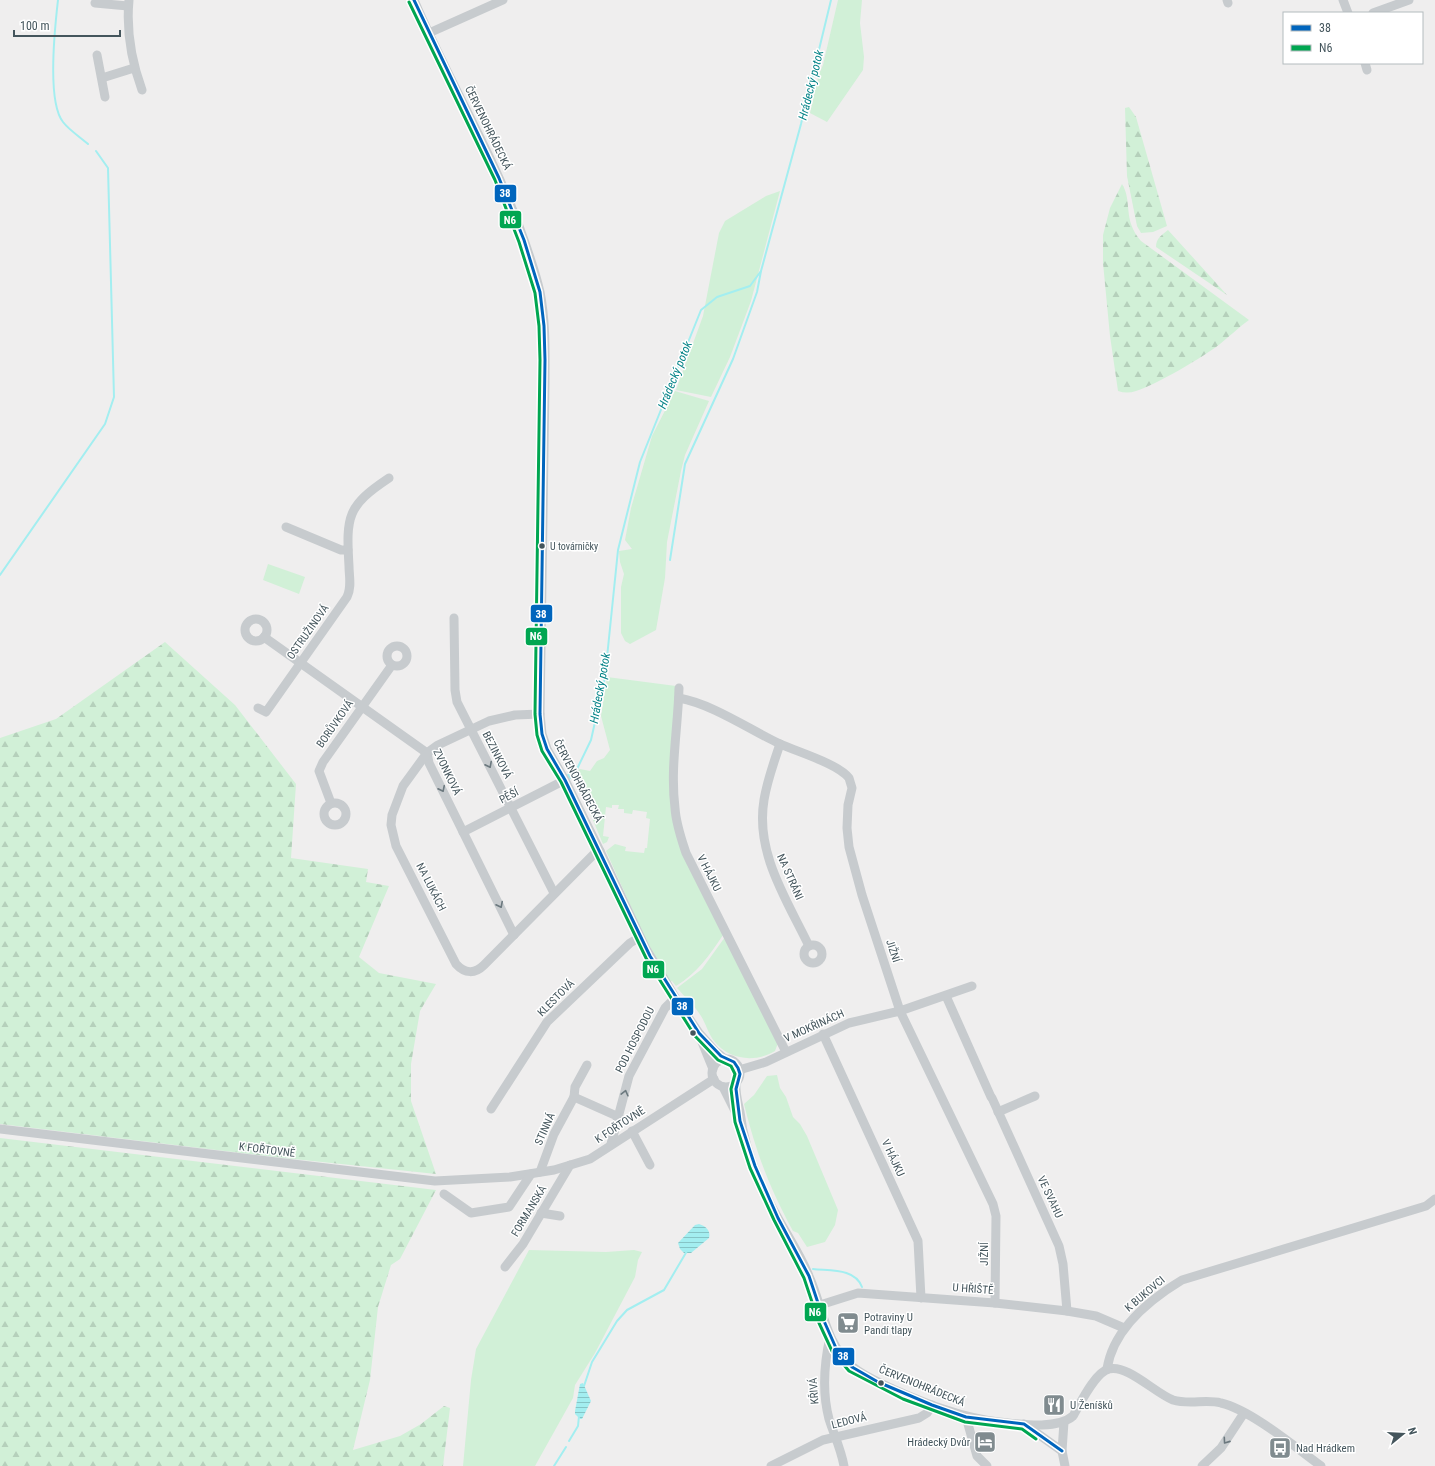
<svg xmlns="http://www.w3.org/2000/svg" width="1435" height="1466" font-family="'Roboto Condensed',sans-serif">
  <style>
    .green { fill: #d1f0d7 }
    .forest { fill: url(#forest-firs) }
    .water { fill: url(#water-rules) }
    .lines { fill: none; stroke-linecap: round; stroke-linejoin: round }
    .stream { stroke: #a3eef0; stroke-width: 2 }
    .minor { stroke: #c7cbce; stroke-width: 9 }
    .bus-1-casing { stroke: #fff; stroke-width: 6 }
    .bus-2-casing { stroke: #fff; stroke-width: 6 }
    .bus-1 { stroke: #0065bd; stroke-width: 3 }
    .bus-2 { stroke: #00a651; stroke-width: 3 }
    .oneway { stroke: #6b787e }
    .bus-dot { fill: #44555c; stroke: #fff; stroke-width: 1.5 }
    .labels { text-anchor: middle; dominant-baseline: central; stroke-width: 3; stroke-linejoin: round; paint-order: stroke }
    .bus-label { font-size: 10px; fill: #44555c; stroke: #fff; text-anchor: start }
    .street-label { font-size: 11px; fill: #44555c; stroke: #fff }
    .poi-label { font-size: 11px; fill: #44555c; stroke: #fff; text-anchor: start }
    .water-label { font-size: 12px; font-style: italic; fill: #068488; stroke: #fff }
    .line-badge { stroke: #fff; stroke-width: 1.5 }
    .badge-label { font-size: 11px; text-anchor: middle; font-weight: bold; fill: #fff }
  </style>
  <defs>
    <pattern id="forest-firs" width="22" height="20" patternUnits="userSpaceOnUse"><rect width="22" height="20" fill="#d1f0d7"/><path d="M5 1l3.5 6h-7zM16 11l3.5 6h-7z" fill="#b5d0bb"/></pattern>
    <pattern id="water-rules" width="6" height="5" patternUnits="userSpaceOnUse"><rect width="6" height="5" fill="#a3eef0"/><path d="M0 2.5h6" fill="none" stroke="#86c4c6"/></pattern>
  </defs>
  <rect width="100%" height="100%" fill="#efeeee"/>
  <!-- green -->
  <g class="green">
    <polygon points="838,0 862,0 860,23 864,57 863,70 827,122 810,113 819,74 823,65"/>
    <polygon points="780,191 751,301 730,357 711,397 676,390 703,316 719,233 725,221 766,196"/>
    <polygon points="675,391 709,401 685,455 681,471 667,542 665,578 656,630 630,644 625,641 621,633 621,587 624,574 620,562 619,551 632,549 625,540 631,508 652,436"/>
    <polygon points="268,564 305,577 299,594 263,580"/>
    <path d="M607 677 676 686 673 812 723 935C709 956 697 973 676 986L672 981 670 982 645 938 606 851 615 844 626 847 625 851 644 853 645 848H647L650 819 646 818 647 812 633 810 632 814 624 813V809H618L619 805H612V808L606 807 603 836 609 837 607 842 603 844 585 801 571 776 580 769 590 771 597 761 604 758 610 750 601 716Z"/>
    <path d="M725 937 778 1043 775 1051C755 1063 729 1060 714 1041 708 1033 706 1024 701 1016 694 1005 685 997 677 988L702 969Z"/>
    <path d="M777 1075 780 1088 786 1097 793 1117 800 1124 807 1136 838 1210 835 1225 825 1242 807 1247 798 1233 793 1231C769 1187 756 1152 744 1104L754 1095 767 1076Z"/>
    <polygon points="529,1250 606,1252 634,1250 642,1252 638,1260 635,1277 595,1353 575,1385 573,1398 535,1466 463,1466 471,1380 476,1349"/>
  </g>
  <!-- forest -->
  <g class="forest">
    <polygon points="1129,107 1136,117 1167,226 1153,232 1141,233 1137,226 1127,176 1125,108"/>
    <path d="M1122 184C1133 202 1122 219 1141 241L1249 320C1239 327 1230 336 1220 344 1205 356 1154 386 1136 391 1130 393 1124 393 1118 391L1110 336 1103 263V235L1110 208Z"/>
    <path d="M1168 230 1227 295 1156 247C1156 238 1162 235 1168 230Z"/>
    <polygon points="165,642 235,705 296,784 291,858 368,869 366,882 389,886 359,957 379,973 436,984 420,1011 411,1064 411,1101 436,1174 284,1158 0,1124 0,738 56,719"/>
    <polygon points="0,1138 436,1190 400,1259 391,1265 378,1307 370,1380 353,1450 400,1436 421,1424 444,1406 450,1408 443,1466 0,1466"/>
  </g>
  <!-- water -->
  <g class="water">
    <path d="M699 1224C706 1226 711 1231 709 1238L691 1253H684L680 1249 678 1243 695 1225Z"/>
    <polygon points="583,1383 591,1401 582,1419 580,1419 575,1414 575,1411 580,1384"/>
  </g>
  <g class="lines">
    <!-- stream -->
    <g class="stream">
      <path d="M58 0C55 26 47 102 63 122 69 130 80 137 88 144"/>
      <polyline points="670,560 685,464 733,359 757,292 761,271"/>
      <polyline points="0,575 105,424 114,397 108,168 96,151"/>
      <polyline points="570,778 568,775 577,769 591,740 605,677 618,550 640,462 701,310 717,297 750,286 761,271 801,124 831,0"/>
      <path d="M813 1269C830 1271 855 1268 862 1287"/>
      <polyline points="584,1386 592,1362 617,1321 627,1310 664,1290 687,1251"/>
      <polyline points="569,1441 578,1426 579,1416"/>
      <polyline points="554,1466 566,1447"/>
    </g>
    <!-- minor -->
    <g class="minor">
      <path d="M129 0C126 32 131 60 142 90"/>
      <path d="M414 0C448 81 495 156 524 240 530 257 536 274 540 292 546 322 545 353 545 383L540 714 542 734 547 749 565 780 600 851 645 947 678 1002 699 1033 715 1051 726 1060"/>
      <polyline points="1227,0 1228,3"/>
      <polyline points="1343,0 1348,13"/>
      <polyline points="95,3 128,6"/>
      <polyline points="1373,13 1409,0"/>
      <polyline points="429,33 503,0"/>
      <polyline points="97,55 105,97"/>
      <polyline points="1365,63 1367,70"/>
      <polyline points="102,78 134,68"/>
      <polyline points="286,527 341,550 348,550"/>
      <polyline points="454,618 455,690 457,702 554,893"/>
      <circle cx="256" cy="630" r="11"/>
      <polyline points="264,637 427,753 429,763 514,935"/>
      <circle cx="397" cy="656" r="10"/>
      <path d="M679 688C678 728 670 768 675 808 676 824 681 838 686 853L786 1052"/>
      <path d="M679 698C712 704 747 728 778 743 797 752 837 763 849 778L852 788 848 805 847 828 849 847 862 895 900 1011 993 1204 996 1216 995 1303"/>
      <path d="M258 708 266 712 347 597C352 587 349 576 349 566 346 516 347 506 389 478"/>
      <path d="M540 714 515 715 489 721 438 745 427 753 403 786 392 815 391 825 396 846 456 964C465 974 475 974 484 965L594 854 600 851"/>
      <path d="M780 744C774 762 767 781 764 800 755 853 787 900 809 946"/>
      <circle cx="335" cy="814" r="11"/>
      <polyline points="331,803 319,771 323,762 392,665"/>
      <polyline points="463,832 565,780"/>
      <circle cx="813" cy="954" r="9"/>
      <polyline points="946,996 991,1097"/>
      <polyline points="823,1034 918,1241 921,1298"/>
      <polyline points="702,1042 713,1069"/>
      <circle cx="726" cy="1073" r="14"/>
      <polyline points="739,1070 766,1062 849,1023 900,1011 972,986"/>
      <path d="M736 1082C735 1093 738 1102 740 1112 744 1148 761 1188 779 1220 789 1238 801 1256 809 1276 823 1307 825 1344 853 1367 865 1377 879 1382 893 1389 927 1404 962 1418 999 1422 1019 1424 1057 1430 1073 1416 1080 1404 1095 1372 1109 1369 1127 1364 1155 1393 1173 1400 1189 1405 1206 1399 1221 1403 1251 1410 1295 1447 1321 1466"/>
      <polyline points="723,1087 735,1111"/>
      <polyline points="574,1097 575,1087 587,1065"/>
      <polyline points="992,1098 1059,1246 1063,1264 1067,1311"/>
      <polyline points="491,1109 547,1022 630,943 640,937"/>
      <polyline points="998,1112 1035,1096"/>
      <polyline points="0,1129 435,1181 510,1177 554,1170 590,1159 714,1079"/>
      <polyline points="632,1131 650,1165"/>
      <polyline points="611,1144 629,1076 665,1008 675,998"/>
      <polyline points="540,1172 554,1134 574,1097 619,1117"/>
      <polyline points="444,1194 471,1213 509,1207 531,1174"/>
      <polyline points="541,1213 560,1216"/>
      <polyline points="505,1267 523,1244 570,1165"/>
      <polyline points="820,1305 858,1293 995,1303 1067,1311 1096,1316 1124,1328"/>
      <path d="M830 1337C824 1364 822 1392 829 1419 834 1435 841 1449 844 1466"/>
      <path d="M1107 1369C1113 1329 1149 1300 1182 1280L1426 1206 1435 1199"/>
      <polyline points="966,1417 977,1456 987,1466"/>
      <polyline points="1064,1422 1062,1451 1065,1466"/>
      <polyline points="1024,1424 1062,1451"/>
      <polyline points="771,1466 823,1440 919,1418 927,1413 932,1405"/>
      <polyline points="1202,1466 1221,1448 1244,1413"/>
    </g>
    <!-- bus-1 casing -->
    <g class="bus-1-casing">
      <polyline id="bus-1" points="414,0 499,178 524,240 540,292 544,326 545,360 540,714 542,734 547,749 565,780 650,956 699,1033 721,1056 734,1062 738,1068 740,1074 736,1089 740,1121 755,1166 778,1218 809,1276 824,1321 836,1348 852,1367 878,1382 932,1405 966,1417 1024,1424 1062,1451"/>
    </g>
    <!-- bus-2 casing -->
    <g class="bus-2-casing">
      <polyline id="bus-2" points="409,2 495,180 519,242 535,293 539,326 540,360 535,714 537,735 542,751 561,782 646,958 695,1036 718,1060 731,1066 735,1074 731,1089 735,1122 750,1168 774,1220 804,1278 819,1323 832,1351 849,1371 903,1399 965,1422 1022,1429 1036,1439"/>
    </g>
    <!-- bus-1 -->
    <use href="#bus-1" class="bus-1"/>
    <!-- bus-2 -->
    <use href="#bus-2" class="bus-2"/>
  </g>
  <!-- one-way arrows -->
  <defs><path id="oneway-chevron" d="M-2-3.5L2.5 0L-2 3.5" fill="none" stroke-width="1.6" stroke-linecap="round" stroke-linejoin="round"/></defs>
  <g class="oneway">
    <use href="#oneway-chevron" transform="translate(489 765) rotate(63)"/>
    <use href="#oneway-chevron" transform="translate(442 789) rotate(64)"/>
    <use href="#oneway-chevron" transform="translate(500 905) rotate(63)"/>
    <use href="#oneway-chevron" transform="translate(625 1093) rotate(-76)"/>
    <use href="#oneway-chevron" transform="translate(1226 1441) rotate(125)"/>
  </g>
  <!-- icons -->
  <defs>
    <g id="supermarket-square" transform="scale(1.15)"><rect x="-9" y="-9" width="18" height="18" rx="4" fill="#808b8f" stroke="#fff"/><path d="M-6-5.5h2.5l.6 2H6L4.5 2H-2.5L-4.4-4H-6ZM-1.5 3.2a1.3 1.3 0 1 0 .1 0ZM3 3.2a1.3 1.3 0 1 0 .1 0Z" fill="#fff"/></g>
    <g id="restaurant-square" transform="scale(1.15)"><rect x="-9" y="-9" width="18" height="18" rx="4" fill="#808b8f" stroke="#fff"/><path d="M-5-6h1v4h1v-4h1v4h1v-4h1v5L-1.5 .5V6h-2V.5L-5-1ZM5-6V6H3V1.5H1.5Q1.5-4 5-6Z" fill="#fff"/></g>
    <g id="hotel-square" transform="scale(1.15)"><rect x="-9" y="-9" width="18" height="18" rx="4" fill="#808b8f" stroke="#fff"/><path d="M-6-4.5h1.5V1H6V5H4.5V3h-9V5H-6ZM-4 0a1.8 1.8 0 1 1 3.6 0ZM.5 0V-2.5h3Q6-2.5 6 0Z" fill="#fff"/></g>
    <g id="bus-square" transform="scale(1.15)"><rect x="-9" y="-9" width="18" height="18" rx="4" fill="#808b8f" stroke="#fff"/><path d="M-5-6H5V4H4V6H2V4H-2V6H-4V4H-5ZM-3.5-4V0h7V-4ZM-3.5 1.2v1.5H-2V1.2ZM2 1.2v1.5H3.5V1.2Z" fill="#fff"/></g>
  </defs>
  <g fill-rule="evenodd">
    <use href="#supermarket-square" x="848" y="1323"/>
    <use href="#restaurant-square" x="1054" y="1405"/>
    <use href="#hotel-square" x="985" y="1442"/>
    <use href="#bus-square" x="1280" y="1448"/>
  </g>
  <!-- markers -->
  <g class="bus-dot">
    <circle cx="542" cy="546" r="3.5"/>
    <circle cx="693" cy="1033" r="3.5"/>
    <circle cx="881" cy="1383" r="3.5"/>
  </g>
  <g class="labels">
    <!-- bus labels -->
    <g class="bus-label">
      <text x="550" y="546">U továrničky</text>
    </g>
    <!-- street labels -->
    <g class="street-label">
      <text transform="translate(488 128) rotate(64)">ČERVENOHRÁDECKÁ</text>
      <text transform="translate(308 632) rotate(-55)">OSTRUŽINOVÁ</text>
      <text transform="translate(335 724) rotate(-55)">BORŮVKOVÁ</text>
      <text transform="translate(497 755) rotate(63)">BEZINKOVÁ</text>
      <text transform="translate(447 772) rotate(64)">ZVONKOVÁ</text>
      <text transform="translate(578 781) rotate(62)">ČERVENOHRÁDECKÁ</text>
      <text transform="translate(509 796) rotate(-27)">PĚŠÍ</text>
      <text transform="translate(709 873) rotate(63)">V HÁJKU</text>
      <text transform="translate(790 877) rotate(66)">NA STRÁNI</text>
      <text transform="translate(431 887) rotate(63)">NA LUKÁCH</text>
      <text transform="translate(893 951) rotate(72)">JIŽNÍ</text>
      <text transform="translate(556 998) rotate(-45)">KLESTOVÁ</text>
      <text transform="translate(814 1026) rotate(-24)">V MOKŘINÁCH</text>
      <text transform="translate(635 1040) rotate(-63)">POD HOSPODOU</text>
      <text transform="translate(620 1125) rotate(-33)">K FOŘTOVNĚ</text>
      <text transform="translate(545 1129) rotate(-66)">STINNÁ</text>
      <text transform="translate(267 1150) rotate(7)">K FOŘTOVNĚ</text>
      <text transform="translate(893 1158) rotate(65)">V HÁJKU</text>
      <text transform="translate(1050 1197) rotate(65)">VE SVAHU</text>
      <text transform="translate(529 1211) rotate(-59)">FORMANSKÁ</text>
      <text transform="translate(984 1254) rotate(-90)">JIŽNÍ</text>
      <text transform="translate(973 1289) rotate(4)">U HŘIŠTĚ</text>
      <text transform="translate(1145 1294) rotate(-40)">K BUKOVCI</text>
      <text transform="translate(922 1386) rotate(22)">ČERVENOHRÁDECKÁ</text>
      <text transform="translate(814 1391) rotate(-94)">KŘIVÁ</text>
      <text transform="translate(849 1421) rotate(-14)">LEDOVÁ</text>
    </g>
    <!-- poi labels -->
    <g class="poi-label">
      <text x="864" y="1317">Potraviny U<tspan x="864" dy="13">Pandí tlapy</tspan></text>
      <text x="1070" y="1405">U Ženíšků</text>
      <text x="970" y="1442" text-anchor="end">Hrádecký Dvůr</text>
      <text x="1296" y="1448">Nad Hrádkem</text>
    </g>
    <!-- water labels -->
    <g class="water-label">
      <text transform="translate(811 85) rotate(-76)">Hrádecký potok</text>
      <text transform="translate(675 375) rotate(-68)">Hrádecký potok</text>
      <text transform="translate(600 688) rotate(-80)">Hrádecký potok</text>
    </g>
  </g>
  <g class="line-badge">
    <rect x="494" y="184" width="23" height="19" rx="4" fill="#0065bd"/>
    <rect x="499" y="210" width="23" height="19" rx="4" fill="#00a651"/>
    <rect x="530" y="604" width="23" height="19" rx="4" fill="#0065bd"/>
    <rect x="525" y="627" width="23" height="19" rx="4" fill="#00a651"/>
    <rect x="642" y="960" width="23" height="19" rx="4" fill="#00a651"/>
    <rect x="671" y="997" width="23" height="19" rx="4" fill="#0065bd"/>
    <rect x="804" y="1302" width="23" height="20" rx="4" fill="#00a651"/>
    <rect x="832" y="1347" width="23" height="19" rx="4" fill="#0065bd"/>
  </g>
  <g class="badge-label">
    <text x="505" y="197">38</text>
    <text x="510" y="224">N6</text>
    <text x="541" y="618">38</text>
    <text x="536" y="640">N6</text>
    <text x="653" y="973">N6</text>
    <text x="682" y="1010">38</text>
    <text x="815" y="1316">N6</text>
    <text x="843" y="1360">38</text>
  </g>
  <!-- legend -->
  <rect x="1283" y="12" width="140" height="52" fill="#ffffff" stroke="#b4bbbe"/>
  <rect x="1291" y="25" width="20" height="6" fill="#0065bd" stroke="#b4bbbe"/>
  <text x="1319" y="32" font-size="12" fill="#44555c">38</text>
  <rect x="1291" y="45" width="20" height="6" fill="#00a651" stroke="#b4bbbe"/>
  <text x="1319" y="52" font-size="12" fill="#44555c">N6</text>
  <!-- north arrow -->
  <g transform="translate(1403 1434) rotate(72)" stroke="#ffffff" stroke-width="3" paint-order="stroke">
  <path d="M0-3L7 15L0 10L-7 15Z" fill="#44555c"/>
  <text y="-6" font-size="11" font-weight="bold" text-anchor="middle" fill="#44555c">N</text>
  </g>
  <!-- scale -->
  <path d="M14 30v6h106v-6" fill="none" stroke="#44555c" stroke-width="2"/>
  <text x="20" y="30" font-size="12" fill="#44555c" stroke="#ffffff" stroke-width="3" paint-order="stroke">100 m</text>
</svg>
